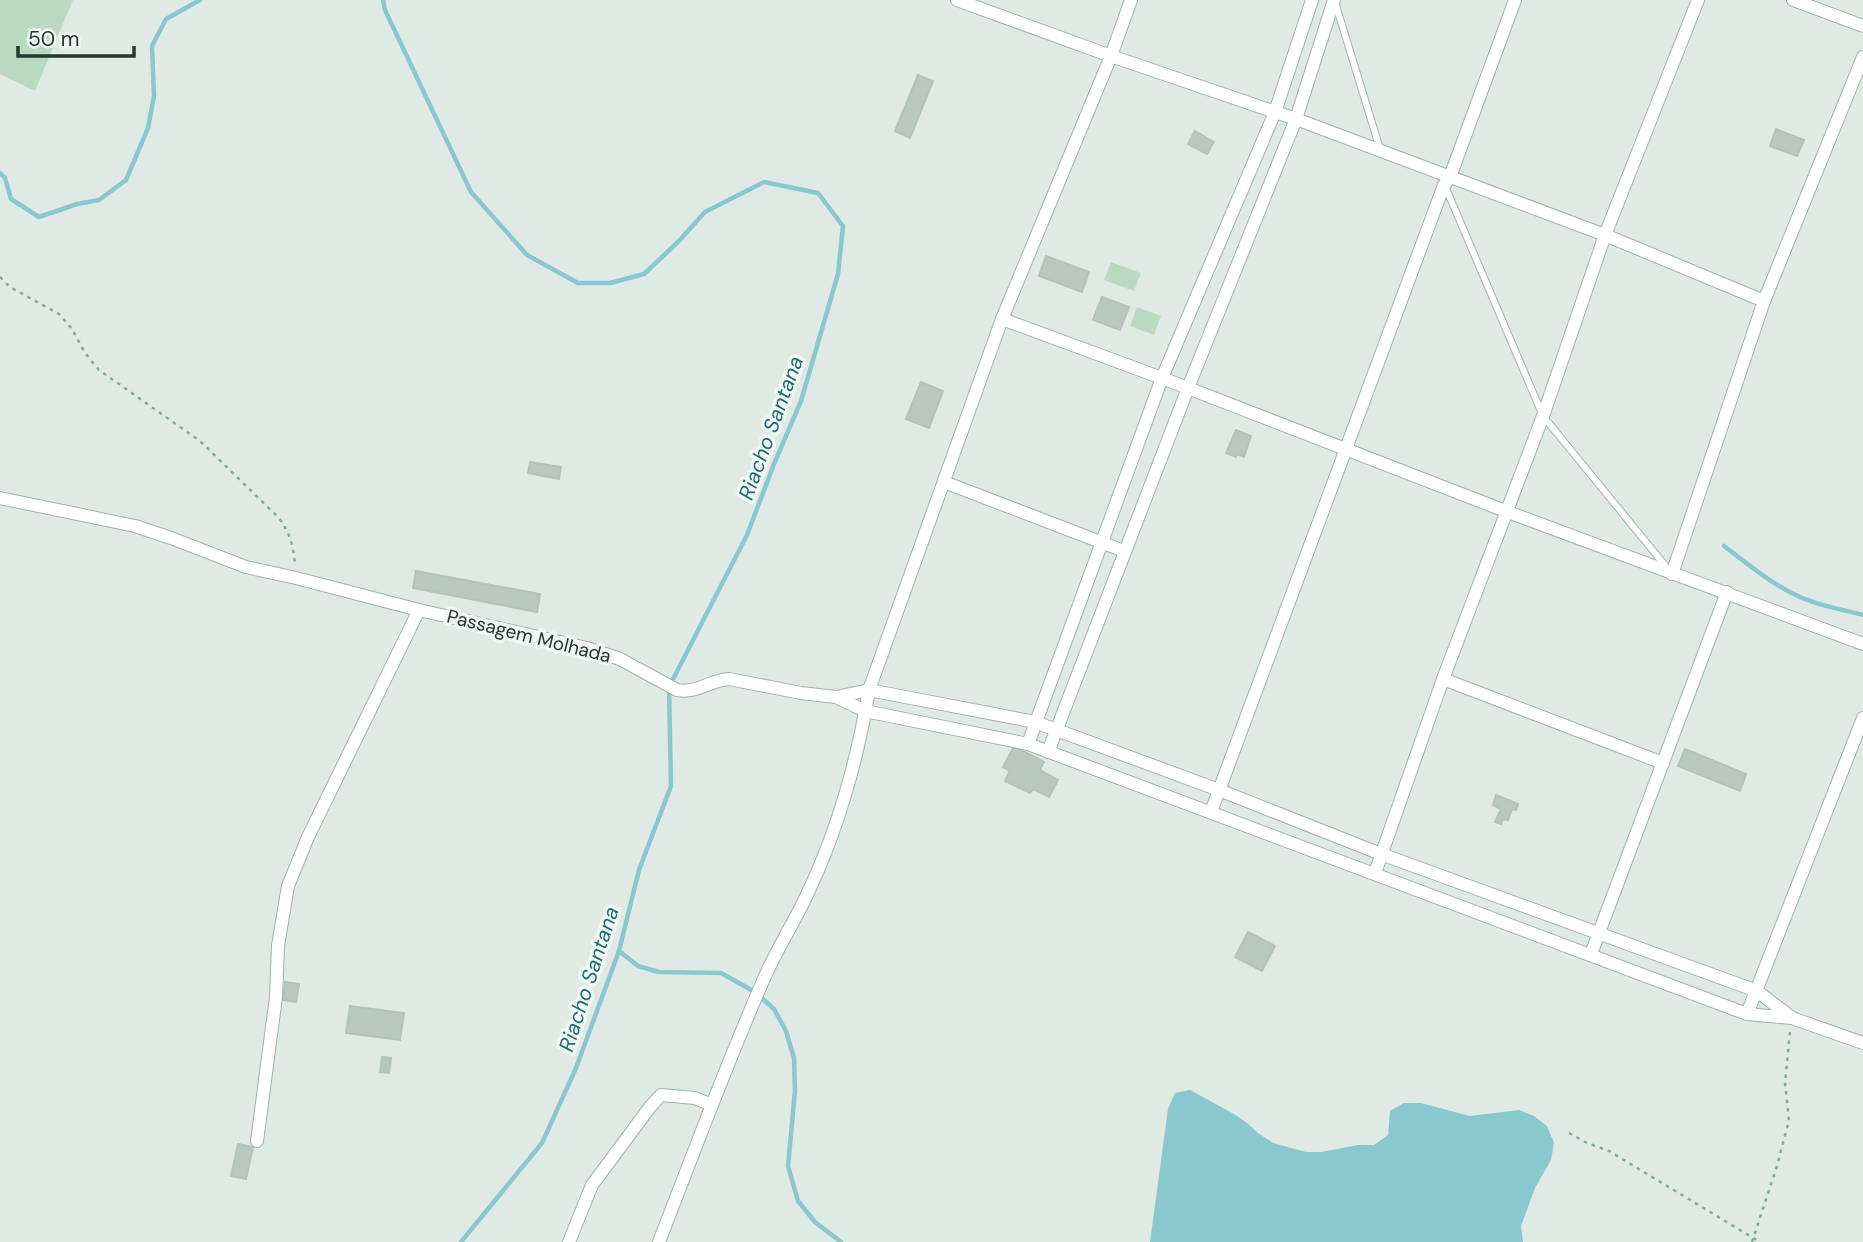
<svg xmlns="http://www.w3.org/2000/svg" width="1863" height="1242" font-family="'DM Sans',sans-serif">
  <style>
    .green { fill: #b9dabf }
    .water { fill: #89c8cd }
    .lines { fill: none; stroke-linecap: round; stroke-linejoin: round }
    .stream { stroke: #89c8cd; stroke-width: 4.5 }
    .building { fill: #b8c7c0; stroke: #b2c3bb; stroke-width: 2 }
    .service-casing { stroke: #a2b1ab; stroke-width: 8 }
    .minor-casing { stroke: #a2b1ab; stroke-width: 14 }
    .path { stroke: #81ac9b; stroke-width: 2.5; stroke-dasharray: 3.5 5; stroke-linecap: butt }
    .service { stroke: #fff; stroke-width: 6 }
    .minor { stroke: #fff; stroke-width: 12 }
    .labels { text-anchor: middle; dominant-baseline: central; stroke-width: 7; stroke-linejoin: round; paint-order: stroke }
    .street-label { font-size: 19px; fill: #213931; stroke: #f0f7f3 }
    .water-label { font-size: 21px; font-style: italic; fill: #1f6b72; stroke: #f0f7f3 }
  </style>
  <rect width="100%" height="100%" fill="#dfeae4"/>
  <!-- green -->
  <g class="green">
    <polygon points="0,0 73,0 35,91 0,74"/>
    <polygon points="1111,262 1141,273 1134,291 1104,280"/>
    <polygon points="1137,307 1161,316 1154,335 1130,326"/>
  </g>
  <!-- water -->
  <polygon class="water" points="1190,1090 1234,1114 1247,1123 1258,1133 1273,1143 1306,1152 1321,1152 1358,1145 1374,1145 1388,1135 1390,1111 1404,1103 1421,1103 1470,1116 1519,1110 1534,1116 1547,1126 1554,1143 1551,1160 1535,1188 1521,1226 1523,1242 1150,1242 1168,1109 1175,1093"/>
  <g class="lines">
    <!-- stream -->
    <g class="stream">
      <polyline points="383,0 385,10 471,192 527,255 578,283 610,283 644,274 678,242 705,212 764,182 818,193 843,226 838,274 801,401 774,464 747,535 669,687 671,786 639,870 619,951 576,1068 542,1143 461,1242"/>
      <polyline points="0,173 5,178 11,199 39,217 77,204 99,200 126,180 148,128 154,96 152,46 166,19 200,0"/>
      <path d="M1724 546C1748 564 1771 584 1798 596 1818 606 1842 609 1863 615"/>
      <polyline points="619,951 638,966 659,972 721,973 755,992 774,1009 786,1031 794,1058 795,1091 788,1166 798,1201 815,1222 841,1242"/>
    </g>
  </g>
  <!-- building -->
  <g class="building">
    <polygon points="918,75 933,81 910,138 895,131"/>
    <polygon points="1776,129 1804,140 1797,156 1770,146"/>
    <polygon points="1195,131 1214,142 1207,154 1188,144"/>
    <polygon points="1046,256 1089,272 1082,292 1039,276"/>
    <polygon points="1102,297 1129,307 1120,330 1093,320"/>
    <polygon points="921,382 943,391 929,428 906,419"/>
    <polygon points="1236,430 1251,436 1244,457 1237,454 1236,457 1226,453"/>
    <polygon points="530,462 561,467 559,479 528,473"/>
    <polygon points="416,571 540,594 537,612 413,588"/>
    <polygon points="1014,746 1044,762 1040,770 1058,780 1049,797 1033,789 1030,793 1005,781 1010,771 1003,767"/>
    <polygon points="1685,749 1746,774 1740,791 1678,766"/>
    <polygon points="1496,795 1518,804 1516,810 1512,809 1508,820 1503,819 1501,824 1495,822 1501,809 1493,805"/>
    <polygon points="1248,932 1275,946 1262,971 1235,957"/>
    <polygon points="285,982 299,984 296,1002 283,1000"/>
    <polygon points="350,1006 404,1013 400,1040 346,1033"/>
    <polygon points="382,1057 391,1058 389,1073 380,1072"/>
    <polygon points="238,1144 253,1147 246,1179 231,1176"/>
  </g>
  <g class="lines">
    <!-- service casing -->
    <g class="service-casing">
      <g id="service">
        <polyline points="1335,2 1380,149"/>
        <polyline points="1445,186 1543,416 1668,569"/>
      </g>
    </g>
    <!-- minor casing -->
    <g class="minor-casing">
      <g id="minor">
        <polyline points="957,0 1111,56 1296,119 1605,235 1764,301"/>
        <polyline points="1793,0 1863,26"/>
        <polyline points="1002,319 1162,378 1508,512 1863,644"/>
        <polyline points="944,482 1124,551"/>
        <path d="M0 498 135 526 171 538 246 567 296 578 419 610 587 648 620 659 677 690C697 694 710 680 729 679L801 693 836 697 869 690 1035 722 1219 790 1381 854 1757 991 1792 1018"/>
        <polyline points="1672,574 1764,301 1863,57"/>
        <polyline points="1443,679 1663,763"/>
        <polyline points="836,697 865,711 1028,744 1747,1014 1792,1018 1863,1043"/>
        <polyline points="1028,744 1162,378 1275,112 1312,0"/>
        <polyline points="1048,752 1188,388 1296,119 1334,0"/>
        <polyline points="1211,812 1444,185 1450,177 1515,0"/>
        <polyline points="1375,873 1443,679 1543,416 1605,235 1698,0"/>
        <polyline points="1591,954 1727,592"/>
        <polyline points="1747,1014 1863,718"/>
        <polyline points="257,1141 276,997 278,946 288,886 308,837 419,610"/>
        <polyline points="569,1242 592,1185 650,1107 661,1095 695,1098 712,1105"/>
        <path d="M659 1242C694 1152 727 1062 766 974 777 950 791 927 803 903 836 836 857 763 869 690L1002 319 1111 56 1131 0"/>
      </g>
    </g>
    <!-- path -->
    <g class="path">
      <path d="M0 277 10 287 59 314 72 329 85 353 99 370 200 441 279 518C290 534 293 544 295 564"/>
      <polyline points="1569,1133 1587,1143 1609,1151 1760,1242"/>
      <polyline points="1752,1242 1777,1166 1789,1120 1785,1083 1790,1031"/>
    </g>
    <!-- service -->
    <use href="#service" class="service"/>
    <!-- minor -->
    <use href="#minor" class="minor"/>
  </g>
  <g class="labels">
    <!-- street labels -->
    <g class="street-label">
      <text transform="translate(529 636) rotate(14)">Passagem Molhada</text>
    </g>
    <!-- water labels -->
    <g class="water-label">
      <text transform="translate(771 428) rotate(-70)">Riacho Santana</text>
      <text transform="translate(589 979) rotate(-72)">Riacho Santana</text>
    </g>
  </g>
  <!-- scale -->
  <path d="M18 46v10h116v-10" fill="none" stroke="#213931" stroke-width="3.5"/>
  <text x="28" y="46" font-size="21" fill="#213931" stroke="#f0f7f3" stroke-width="5" paint-order="stroke">50 m</text>
</svg>
